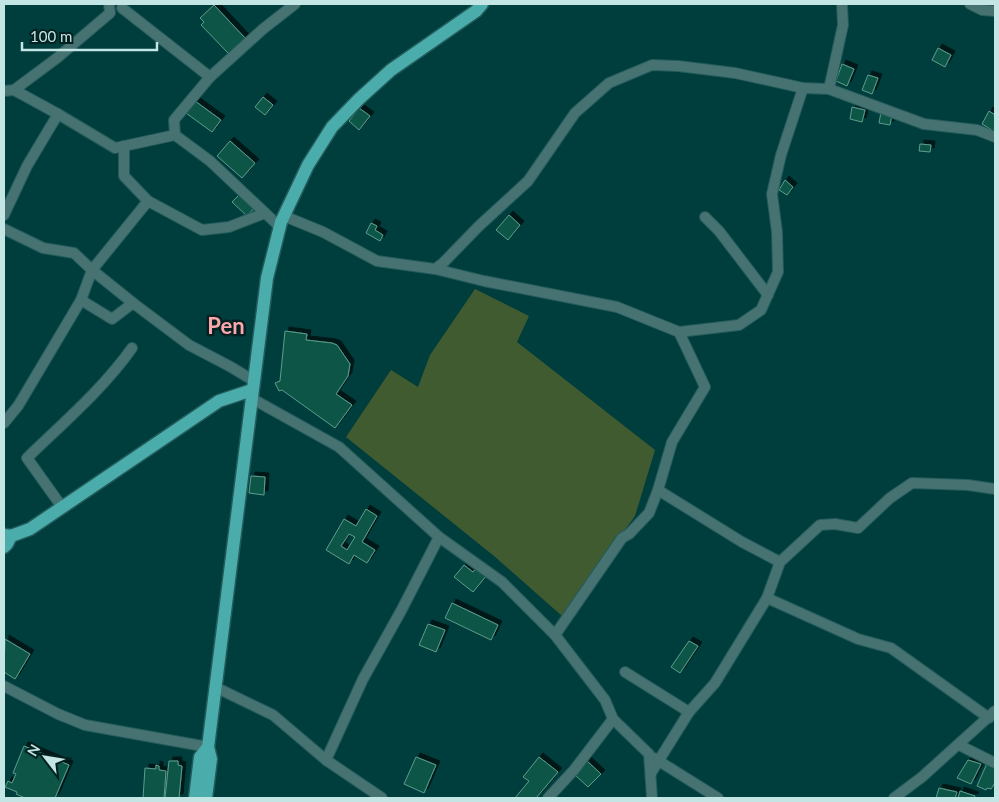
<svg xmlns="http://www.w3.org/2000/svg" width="999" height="802" font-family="Lato,sans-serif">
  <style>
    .green { fill: #405b30 }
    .building { fill: #0d5546; stroke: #5d9d8c; fill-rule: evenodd; filter: url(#shadow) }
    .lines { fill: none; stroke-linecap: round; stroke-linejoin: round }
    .minor-casing { stroke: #235b5b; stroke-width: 12 }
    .major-casing { stroke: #235b5b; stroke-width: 15 }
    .minor { stroke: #467271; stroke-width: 10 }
    .major { stroke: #4aadac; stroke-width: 12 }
    .labels { text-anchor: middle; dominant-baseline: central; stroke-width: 5; stroke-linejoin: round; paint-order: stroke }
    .district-label { font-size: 22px; font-weight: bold; fill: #fba7ad; stroke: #032121 }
  </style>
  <defs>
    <filter id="shadow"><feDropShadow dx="4" dy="-4" stdDeviation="0" flood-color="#0009"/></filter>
  </defs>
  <rect width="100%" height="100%" fill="#003d3d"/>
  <!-- green -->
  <polygon class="green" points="475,289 529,316 517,342 655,450 635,516 562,616 494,556 346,437 391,370 418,387 430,355"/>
  <!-- building -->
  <g class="building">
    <polygon points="214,5 245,38 229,54 201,25 204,22 200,18"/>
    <polygon points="938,48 951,55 945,67 932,60"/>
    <polygon points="842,64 854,69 847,86 836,81"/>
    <polygon points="868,75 878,78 872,94 862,90"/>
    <polygon points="263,97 273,105 265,115 255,107"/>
    <polygon points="195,101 221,120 212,132 186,113"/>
    <polygon points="852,107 865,110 862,122 850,119"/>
    <polygon points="359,108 370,116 359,130 349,121"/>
    <polygon points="989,111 995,115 995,134 991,132 992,130 982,124"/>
    <polygon points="881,112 892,114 890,125 879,123"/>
    <polygon points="230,141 255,163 242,178 217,156"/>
    <polygon points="920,144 931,145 930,152 919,151"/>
    <polygon points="785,180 793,187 787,195 779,190"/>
    <polygon points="241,193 256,206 247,216 232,202"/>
    <polygon points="509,215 520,225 508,240 496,230"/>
    <polygon points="371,223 377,226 375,230 383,235 380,241 366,233"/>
    <polygon points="285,331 307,334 306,340 332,343 337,345 350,364 348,376 336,394 352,405 335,428 282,390 279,391 275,383 280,381"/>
    <polygon points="251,476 265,477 264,495 249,493"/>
    <path d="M366 509 377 516 362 542 375 550 367 563 354 555 349 564 326 550 344 519 356 526ZM349 534 355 537 347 550 341 546Z"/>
    <polygon points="464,565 473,572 477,567 487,575 473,592 454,577"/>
    <polygon points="452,603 498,625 491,640 445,618"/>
    <polygon points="428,624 445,630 436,652 419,645"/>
    <polygon points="5,639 30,654 15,679 4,672"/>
    <polygon points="689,641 698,646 680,673 671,667"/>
    <polygon points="24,746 69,765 55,798 25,798 16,794 17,792 5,787 8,781 12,783 16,774 13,773"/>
    <polygon points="416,757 436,765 424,793 404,784"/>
    <polygon points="539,757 558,772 536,798 515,798 529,781 523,777"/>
    <polygon points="968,760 981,764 971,784 957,778"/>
    <polygon points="169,761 178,761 178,765 182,766 179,798 165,798"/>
    <polygon points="587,761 601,774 588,787 574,774"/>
    <polygon points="988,761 995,764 995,783 991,789 987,788 986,790 977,786"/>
    <polygon points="156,765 159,766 159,770 166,771 164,798 143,798 145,768 156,769"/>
    <polygon points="939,788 957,792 955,798 936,798"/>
    <polygon points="960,791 975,796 974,798 958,798"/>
  </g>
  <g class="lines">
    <!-- minor casing -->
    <g class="minor-casing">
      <g id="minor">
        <polyline points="970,4 982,10 995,11"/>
        <polyline points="122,8 210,77"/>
        <polyline points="803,88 829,89 843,25 842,4"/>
        <polyline points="829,89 924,124 977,130 995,137"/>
        <polyline points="4,91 14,90 57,58 110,13 109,4"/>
        <polyline points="58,114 115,148 175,135 210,161 280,227"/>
        <polyline points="175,135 174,120 210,77 263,29 295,4"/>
        <polyline points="124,146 124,176 148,201 202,230 229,227 265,213"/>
        <polyline points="4,215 27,166 58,114 14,90"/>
        <polyline points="284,216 323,232 377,261 435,269 484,281 617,307 679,332 739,325 761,310 778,272 777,232 772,194 781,155 803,88 735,73 678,66 652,65 609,83 575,113 528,181 479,226 443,263 435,269"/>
        <polyline points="705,217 719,231 768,295"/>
        <polyline points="4,229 43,248 74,253 92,270 133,303"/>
        <polyline points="81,300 92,270 148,201"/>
        <polyline points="251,398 339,447 439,537 502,582 555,635 605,700 613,719 649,754 652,798"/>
        <polyline points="4,423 18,406 81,300 112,319 133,303 189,345 231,367 254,381"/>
        <polyline points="658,490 742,542 780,562"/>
        <path d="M62 507 27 458C63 423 103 389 132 348"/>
        <polyline points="767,598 858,639 891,648 989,718"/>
        <polyline points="555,635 622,538 629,534 649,513 658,490 672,442 705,387 679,332"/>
        <polyline points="625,672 689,712"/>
        <polyline points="4,686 58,714 85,725 208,747"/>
        <polyline points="215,687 273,715 326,760 382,798"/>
        <polyline points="959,745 995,763"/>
        <polyline points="654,758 718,798"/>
        <polyline points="326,760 363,679 401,611 439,537"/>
        <polyline points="651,773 689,712 715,683 767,598 780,562 820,525 835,524 858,528 890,498 912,483 968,485 995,489"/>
        <polyline points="548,798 574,770 613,719"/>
        <polyline points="894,798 922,777 995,711"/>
      </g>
    </g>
    <!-- major casing -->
    <g class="major-casing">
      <g id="major">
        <polyline points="4,535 11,536 30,529 219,401 252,390"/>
        <polyline points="4,547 7,544 11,536"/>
        <polyline points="195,798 200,757 208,747"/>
        <polyline points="206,798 211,759 208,747 267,278 281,222 308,165 332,127 359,99 391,70 476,11 482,4"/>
      </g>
    </g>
    <!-- minor -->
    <use href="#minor" class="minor"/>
    <!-- major -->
    <use href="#major" class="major"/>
  </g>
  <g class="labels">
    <!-- district labels -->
    <g class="district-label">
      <text x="226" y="325">Pen</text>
    </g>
  </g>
  <!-- border -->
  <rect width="999" height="802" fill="none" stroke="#c3e5e4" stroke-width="10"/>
  <!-- north arrow -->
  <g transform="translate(45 757) rotate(301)" stroke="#032121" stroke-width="4" paint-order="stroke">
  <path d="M0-4L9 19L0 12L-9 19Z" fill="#c3e5e4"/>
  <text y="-8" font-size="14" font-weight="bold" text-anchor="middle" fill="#c3e5e4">N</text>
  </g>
  <!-- scale -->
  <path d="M22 42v8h135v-8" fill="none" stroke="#c3e5e4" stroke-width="2.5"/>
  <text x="30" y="42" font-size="15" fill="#c3e5e4" stroke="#032121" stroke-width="4" paint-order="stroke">100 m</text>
</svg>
